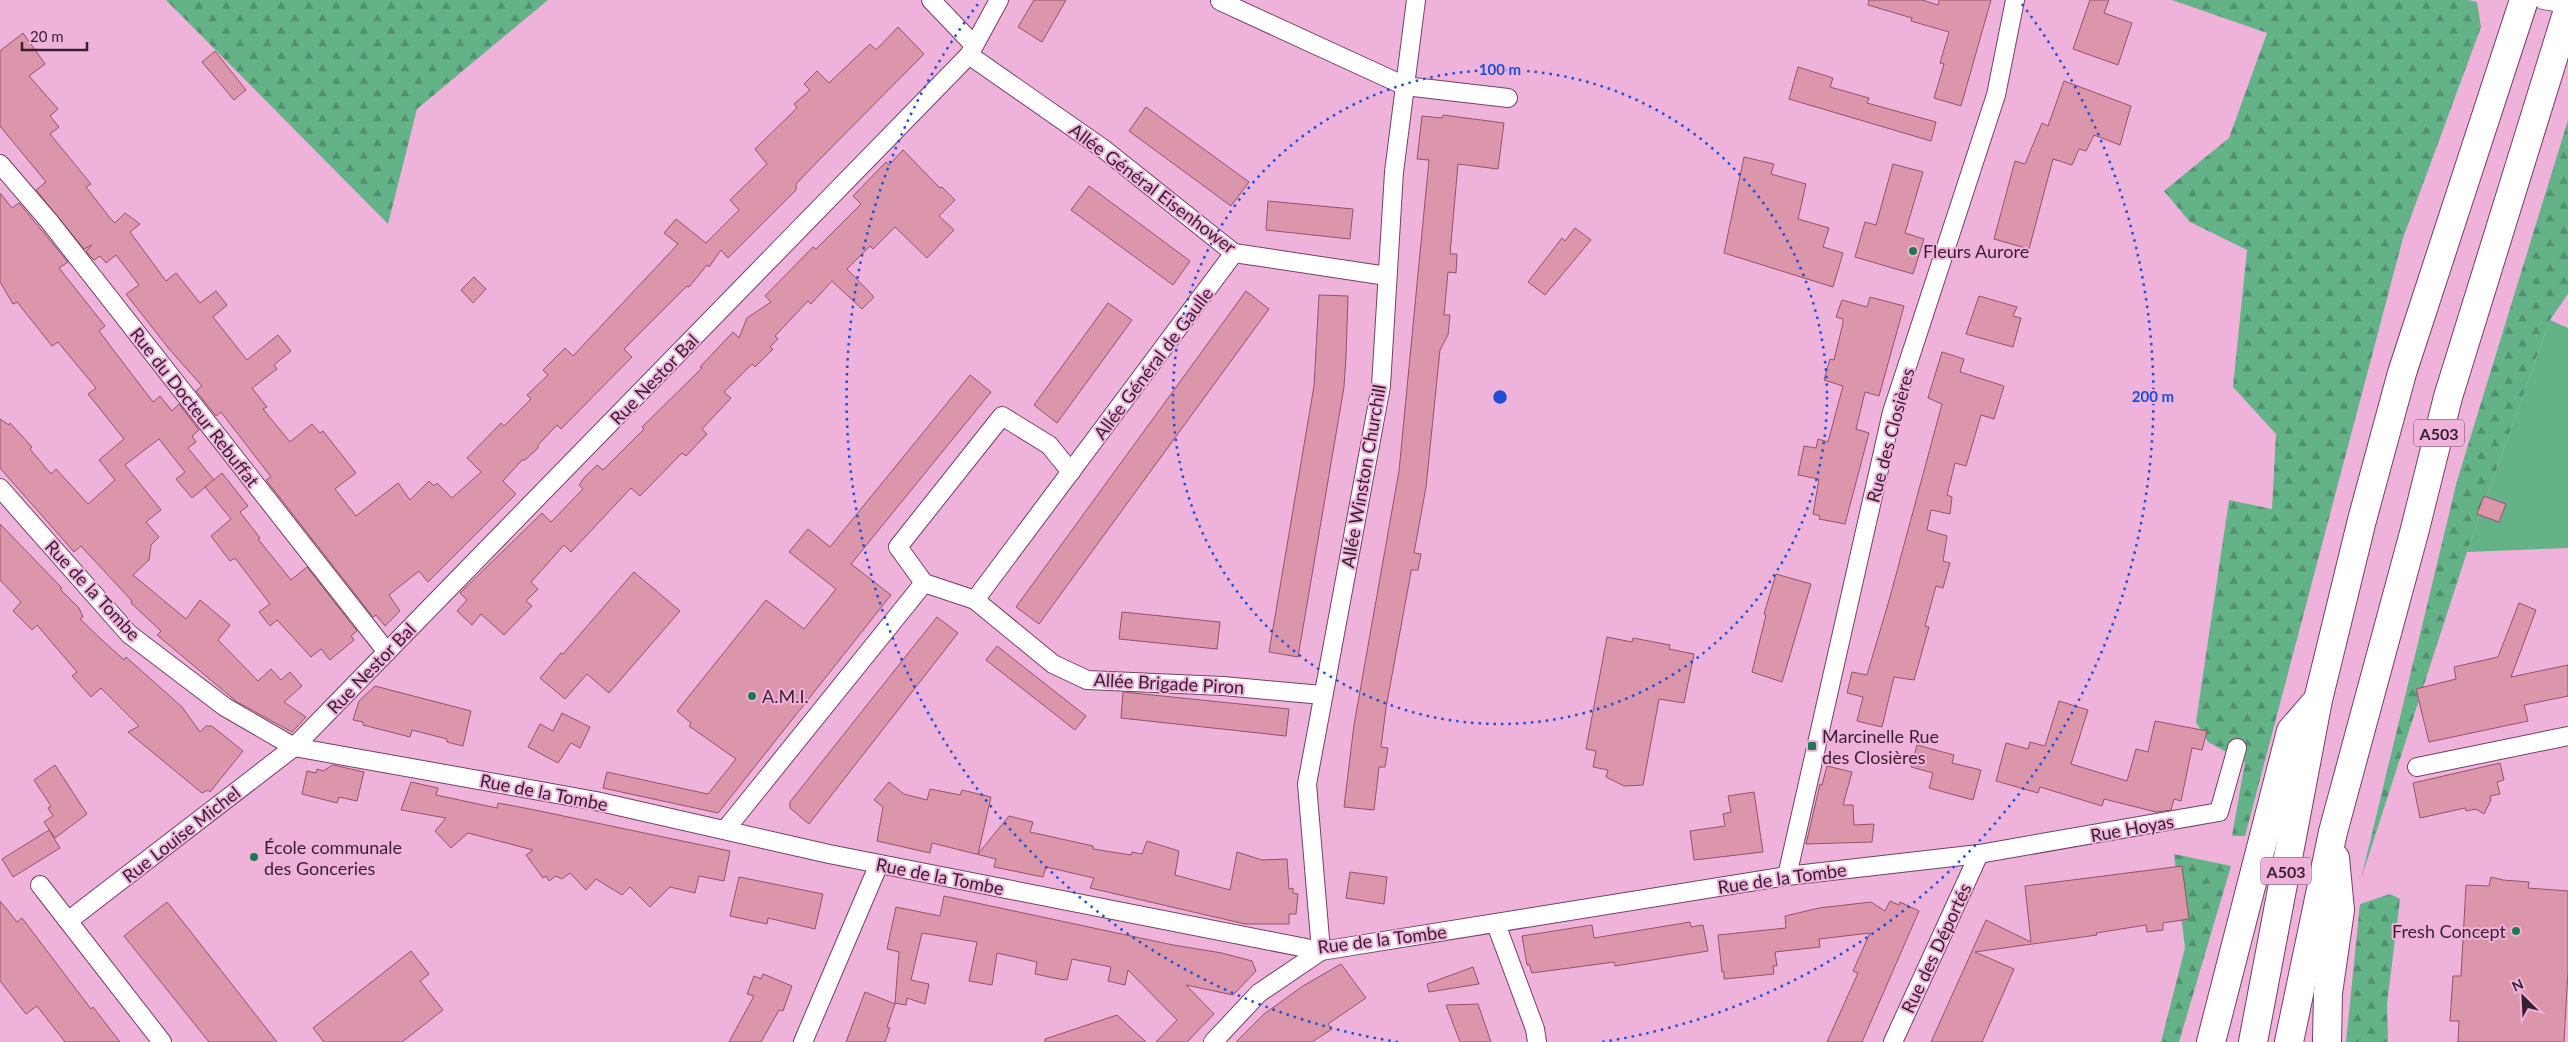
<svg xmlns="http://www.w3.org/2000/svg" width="2568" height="1042" font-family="Lato,sans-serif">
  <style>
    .green { fill: #63b288 }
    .forest { fill: url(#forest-firs) }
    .building { fill: #dc96ac; stroke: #925268 }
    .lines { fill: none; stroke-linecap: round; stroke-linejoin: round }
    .minor-casing { stroke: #754065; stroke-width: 20 }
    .motorway-casing { stroke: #754065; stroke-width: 30 }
    .minor { stroke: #fff; stroke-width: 18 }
    .motorway { stroke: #fff; stroke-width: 28 }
    .ring { fill: none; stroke: #1d4ed8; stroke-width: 2.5; stroke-dasharray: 2.5 5 }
    .poi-dot { fill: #1c7a50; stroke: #efb2db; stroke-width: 2 }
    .labels { text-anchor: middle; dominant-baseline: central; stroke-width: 4; stroke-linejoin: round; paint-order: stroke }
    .shield { fill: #efb2db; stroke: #6e4b63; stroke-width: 1 }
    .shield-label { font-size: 16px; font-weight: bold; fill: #371f30 }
    .street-label { font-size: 18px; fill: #371f30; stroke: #efb2db }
    .poi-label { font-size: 18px; fill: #371f30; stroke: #efb2db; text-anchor: start }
    .centre { fill: #1d4ed8; stroke: #efb2db; stroke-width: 2.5 }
    .ring-label { font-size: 15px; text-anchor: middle; font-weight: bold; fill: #1d4ed8; stroke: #efb2db; stroke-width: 4; stroke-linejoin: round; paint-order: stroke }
  </style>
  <defs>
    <pattern id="forest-firs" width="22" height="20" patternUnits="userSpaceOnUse" patternTransform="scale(1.25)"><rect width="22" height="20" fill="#63b288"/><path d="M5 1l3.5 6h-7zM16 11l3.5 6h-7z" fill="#529070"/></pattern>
  </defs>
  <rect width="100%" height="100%" fill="#efb2db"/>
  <!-- green -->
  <polygon class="green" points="2550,320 2568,328 2568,548 2467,552"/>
  <!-- forest -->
  <g class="forest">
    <polygon points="166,0 548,0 417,109 388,224"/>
    <polygon points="2172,0 2468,0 2477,2 2481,27 2403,238 2245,836 2232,836 2245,762 2208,742 2196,722 2229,500 2272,509 2276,434 2233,387 2247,250 2190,222 2164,191 2229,138 2267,33"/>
    <polygon points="2568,120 2568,294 2550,320 2467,552 2361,879 2457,481"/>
    <polygon points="2174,854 2231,866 2179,1042 2161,1042 2185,948"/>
    <polygon points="2390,894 2400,899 2387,1004 2388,1042 2346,1042 2360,904"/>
  </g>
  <!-- building -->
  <g class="building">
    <polygon points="1034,0 1066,0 1042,42 1018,27"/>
    <polygon points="1869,0 1922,0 1938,5 1939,0 1991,0 1961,106 1934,98 1944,64 1940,63 1949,32 1911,21 1912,18 1868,5"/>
    <polygon points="2090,0 2109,0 2104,13 2132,23 2118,65 2073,49"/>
    <polygon points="898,27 924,54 818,161 796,184 796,190 728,258 721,250 709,267 707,265 689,287 687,286 624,349 632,357 561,429 557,425 538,445 538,448 525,460 522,460 503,481 516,494 428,582 419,571 389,595 400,611 385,626 376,615 373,617 266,480 271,477 221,412 216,416 196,391 202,386 170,350 126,294 139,285 116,255 106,263 100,256 94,260 89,255 86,251 92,245 84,249 36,190 46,182 0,126 0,51 23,33 45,64 29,76 58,109 50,116 59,127 50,134 91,184 86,187 110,218 115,223 125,213 140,224 130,232 166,281 176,273 200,303 216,291 227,305 213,317 247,360 278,335 291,351 274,365 277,369 252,388 267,407 263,409 290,442 312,424 320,433 323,431 356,473 335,489 356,516 398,483 410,500 429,481 434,486 437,483 452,498 481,472 467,458 501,423 504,426 531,399 527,395 548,375 543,370 565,348 573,356 678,244 664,233 676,219 706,243 739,210 730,200 767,164 755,149 797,108 794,104 810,90 804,84 817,71 829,83 870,44 876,50"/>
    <polygon points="215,51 246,90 234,100 202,62"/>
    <polygon points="1798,67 1833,78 1830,87 1869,98 1867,103 1936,122 1931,141 1789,99"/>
    <polygon points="2064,81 2131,106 2120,145 2094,135 2086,151 2079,149 2072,165 2053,159 2029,249 1994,239 2015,161 2025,164 2042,123 2048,126"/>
    <polygon points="1146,107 1249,182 1231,206 1129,131"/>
    <polygon points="1443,115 1504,123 1498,169 1458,164 1450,254 1457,254 1456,273 1448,272 1444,315 1450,315 1448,335 1440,350 1426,487 1414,553 1421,554 1418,570 1411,570 1411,572 1386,708 1381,747 1388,748 1385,767 1379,767 1374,810 1344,807 1354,725 1399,471 1429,160 1417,159 1422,116 1442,118"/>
    <polygon points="903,150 940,188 942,187 955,200 939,216 954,230 952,232 927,258 895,227 873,249 870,246 847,269 874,297 862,309 832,281 811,304 808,301 775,336 778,339 770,347 773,349 755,367 752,364 724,392 731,398 702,429 707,434 686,456 682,453 640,496 631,488 571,552 564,545 531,582 538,589 526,601 532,606 504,635 481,614 472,625 457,611 467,600 460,593 542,513 551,522 583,489 579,485 584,478 597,465 603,470 644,429 642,427 702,368 700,367 733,332 739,338 747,318 771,302 765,296 813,247 816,249 861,204 853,196 886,162 889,165"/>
    <polygon points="1744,157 1774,164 1771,174 1806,184 1798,219 1829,228 1823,247 1843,253 1833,287 1724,253"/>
    <polygon points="1893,164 1923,172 1905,233 1924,239 1913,274 1855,257 1865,222 1876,225"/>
    <polygon points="1089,186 1190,261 1173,285 1071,210"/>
    <polygon points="0,193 12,208 19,203 68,262 59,268 105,326 99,331 153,402 160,396 172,411 179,404 199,430 192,436 196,442 188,448 214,480 192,498 176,479 185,472 159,439 125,465 161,510 146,522 159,537 151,545 149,560 133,575 186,619 200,600 230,625 218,640 258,681 271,669 281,680 290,672 302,686 284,702 306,717 292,732 237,702 157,635 161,631 131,603 132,601 81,546 74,552 0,468 0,419 9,425 10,423 32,447 30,449 51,474 56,469 88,504 115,480 99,460 124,439 88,394 96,388 58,342 52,346 17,302 13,304 0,282"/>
    <polygon points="1268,201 1353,209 1350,239 1266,230"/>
    <polygon points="1575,228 1591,240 1545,295 1528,282 1562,238 1565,241"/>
    <polygon points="474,277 486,289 473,303 461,290"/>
    <polygon points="1246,291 1269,309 1039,624 1016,607"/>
    <polygon points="1319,295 1348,296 1346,356 1344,387 1298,657 1269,652 1314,386"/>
    <polygon points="1979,296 2017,307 2013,316 2021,318 2013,347 1966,334"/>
    <polygon points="1870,297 1904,306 1879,396 1865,392 1856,429 1869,433 1845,524 1819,519 1820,516 1813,514 1819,479 1798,475 1804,446 1816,448 1818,439 1828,442 1843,386 1824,380 1830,359 1834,360 1843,323 1843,319 1836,317 1842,300 1867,307"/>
    <polygon points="1108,303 1132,320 1057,423 1034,405"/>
    <polygon points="1942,352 1964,359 1960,372 2004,386 1994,419 1981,415 1966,466 1955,463 1947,495 1952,497 1950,514 1931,510 1927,530 1947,536 1943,561 1950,563 1943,588 1936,586 1925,626 1929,627 1914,680 1894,677 1882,727 1857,721 1863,697 1847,693 1852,672 1867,675 1890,597 1942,404 1928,398"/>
    <polygon points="970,375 991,392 851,564 891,595 718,813 603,788 607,772 708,794 736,759 689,726 691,723 677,711 766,600 804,629 836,589 789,552 808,529 830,547"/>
    <polygon points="222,473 248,506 240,512 260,538 258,539 291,580 307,567 357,631 351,636 354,640 330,660 321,649 311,657 277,620 270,626 259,612 270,604 235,558 230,561 211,536 231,519 205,487"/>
    <polygon points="2484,496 2506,504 2499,522 2477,514"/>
    <polygon points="0,524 62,588 60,589 79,608 83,617 80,619 101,639 124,660 126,657 182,707 200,732 206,726 212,726 243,751 210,792 208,790 202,793 128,732 139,726 101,688 91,697 72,676 77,672 37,625 32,630 13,611 21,602 0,580"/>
    <polygon points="634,572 680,611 609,693 587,674 565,699 540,678 561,653 563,654"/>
    <polygon points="1776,574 1811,584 1782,682 1752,672 1766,615 1764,614"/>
    <polygon points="2519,603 2536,610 2511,677 2568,665 2568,696 2524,705 2528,721 2429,742 2416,689 2456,679 2454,667 2498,657"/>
    <polygon points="1122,612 1220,622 1217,649 1119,639"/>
    <polygon points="937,617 958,633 809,824 790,808 790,802"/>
    <polygon points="1607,637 1632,642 1633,638 1670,645 1669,649 1694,654 1684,703 1659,699 1643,785 1624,786 1606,777 1608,770 1593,767 1596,751 1586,749"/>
    <polygon points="997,646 1086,716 1075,730 986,660"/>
    <polygon points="375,686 471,711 463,746 447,742 447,739 412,730 410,737 363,725 363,722 353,720 359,701"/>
    <polygon points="1123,692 1289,709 1286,736 1121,718"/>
    <polygon points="2059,701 2088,710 2071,764 2127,781 2136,749 2148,752 2155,721 2207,731 2202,750 2192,748 2181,801 2174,799 2171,810 2156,812 2104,799 2102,806 2040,787 2038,793 1996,781 2006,743 2028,749 2030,742 2045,746"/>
    <polygon points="562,713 590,727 580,748 571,743 558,763 528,747 540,724 553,731"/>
    <polygon points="1917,745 1954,755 1952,763 1981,770 1973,800 1929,788 1933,773 1911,767"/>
    <polygon points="2500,763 2504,780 2497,782 2500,794 2490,796 2491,800 2484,814 2476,809 2466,811 2465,808 2420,818 2413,783"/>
    <polygon points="55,765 87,814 55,838 44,822 53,816 48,808 51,806 34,780"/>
    <polygon points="333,765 364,772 357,801 339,797 337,803 302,794 307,771 316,773 317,769 323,771"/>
    <polygon points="1827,766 1852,772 1843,805 1853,805 1854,825 1874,824 1872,842 1806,844 1820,784 1822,785"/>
    <polygon points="411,782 438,788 436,795 497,808 498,803 535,810 730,851 724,881 699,876 695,893 670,887 650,907 630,887 622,895 596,879 586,890 570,873 562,879 556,876 549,881 546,876 543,878 526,855 533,850 468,833 451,848 435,831 446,818 401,810"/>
    <polygon points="889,782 904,794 927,800 930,789 960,795 962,790 991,797 978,854 1009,816 1033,822 1030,832 1093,846 1093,849 1131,855 1132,852 1142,854 1147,841 1179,851 1175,875 1230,890 1237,852 1262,860 1287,859 1289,889 1293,888 1293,893 1298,894 1296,914 1289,914 1289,924 1245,924 1090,888 1094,878 1046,867 1043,877 994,867 996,859 932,843 930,853 877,841 883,807 874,800"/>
    <polygon points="1754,792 1763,852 1694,860 1690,831 1725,826 1723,814 1731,812 1728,796"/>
    <polygon points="49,830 60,848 13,877 2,859"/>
    <polygon points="2182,866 2189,919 2163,923 2163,930 2147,932 2146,925 2096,933 2097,935 1975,952 2014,969 1982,1042 1931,1042 1986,920 2031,942 2025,886"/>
    <polygon points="1350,872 1387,877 1384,904 1346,898"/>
    <polygon points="739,877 823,894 815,929 768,918 767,924 730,916"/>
    <polygon points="2491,877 2503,880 2529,882 2528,888 2568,891 2568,971 2564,1042 2458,1042 2459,1021 2450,1021 2453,976 2461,976 2466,885 2489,886"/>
    <polygon points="944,896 1173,945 1222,953 1252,961 1256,971 1233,995 1186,985 1214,1014 1187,1042 1156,1042 1177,1020 1128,970 1125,985 1108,981 1111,967 1072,959 1067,980 1059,979 1035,974 1037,962 997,953 992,985 969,981 977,942 922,933 911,980 929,984 925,1004 907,998 906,1005 895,1003 899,952 887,949 896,907 940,916"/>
    <polygon points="0,901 17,922 22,918 91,1009 93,1007 120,1042 65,1042 37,1006 26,1014 0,981"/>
    <polygon points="1890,901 1899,905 1900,902 1919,911 1862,1042 1827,1042 1858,973 1853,971 1870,933 1819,939 1820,947 1775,952 1777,966 1773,966 1774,974 1724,979 1724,972 1722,972 1718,935 1786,928 1785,916 1819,908 1871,902 1885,911"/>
    <polygon points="167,902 187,927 277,1042 209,1042 124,936"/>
    <polygon points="1690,922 1691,927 1703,925 1708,951 1615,966 1614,962 1532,973 1529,964 1527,965 1522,936 1592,925 1594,938"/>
    <polygon points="411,951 429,974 420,981 443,1010 402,1042 324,1042 313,1028"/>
    <polygon points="1341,964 1366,998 1328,1024 1332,1029 1312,1042 1236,1042 1264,1014 1303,986"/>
    <polygon points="1473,967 1479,984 1429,992 1427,984"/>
    <polygon points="763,974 792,986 783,1011 779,1010 761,1042 729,1042 754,996 747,994 754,976 761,979"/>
    <polygon points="865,992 895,1004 887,1027 890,1028 885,1042 846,1042"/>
    <polygon points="1478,1004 1491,1042 1460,1042 1446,1005"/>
    <polygon points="1117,1015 1146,1042 1045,1042 1045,1039"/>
  </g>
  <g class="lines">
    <!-- minor casing -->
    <g class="minor-casing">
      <g id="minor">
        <polyline points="931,0 974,45"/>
        <polyline points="2543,0 2568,4"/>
        <polyline points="1220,1 1405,86 1508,98"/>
        <polyline points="969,55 1105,150 1234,253 1387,276"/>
        <polyline points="0,164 49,221 387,652"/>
        <polyline points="0,488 129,634 225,707 294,747 596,801 829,854 1321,951 1787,876 1979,854 2219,812 2237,748"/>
        <polyline points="924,583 975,600 1053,664 1087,680 1223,686 1322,695"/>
        <polyline points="924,583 898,547 1002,416 1049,445 1071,472"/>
        <polyline points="975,600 1234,253"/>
        <polyline points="2417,767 2568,736"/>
        <polyline points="725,830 924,583"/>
        <polyline points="1787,876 1892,412 1996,95 2015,0"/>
        <polyline points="40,885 68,921"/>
        <polyline points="1496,924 1535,1029 1537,1042"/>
        <polyline points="1321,951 1307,784 1381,386 1394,172 1416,0"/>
        <polyline points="162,1042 68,921 294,747 969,55 999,0"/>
        <polyline points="803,1042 879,864"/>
        <polyline points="1213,1042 1259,993 1321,951"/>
        <polyline points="1893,1042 1979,854"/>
      </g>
    </g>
    <!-- motorway casing -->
    <g class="motorway-casing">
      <g id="motorway">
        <polyline points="2211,1042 2291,731 2317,701"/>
        <polyline points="2253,1042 2318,700 2362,520 2402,373 2524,0"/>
        <polyline points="2289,1042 2333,832 2414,533 2448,397 2568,10"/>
        <polyline points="2327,1042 2328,993 2340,910 2335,858"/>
      </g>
    </g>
    <!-- minor -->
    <use href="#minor" class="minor"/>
    <!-- motorway -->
    <use href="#motorway" class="motorway"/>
  </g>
  <!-- distance rings -->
  <g class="ring">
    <circle cx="1500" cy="397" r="327"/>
    <path d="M1398 1042A653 653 0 0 1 978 4M2022 4A653 653 0 0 1 1602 1042"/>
  </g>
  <!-- markers -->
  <g class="poi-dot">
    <circle cx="1913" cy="251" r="5"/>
    <circle cx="752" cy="696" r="5"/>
    <rect x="1807" y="741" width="10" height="10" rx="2.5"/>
    <circle cx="254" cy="857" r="5"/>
    <circle cx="2516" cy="931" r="5"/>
  </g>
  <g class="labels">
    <!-- shield labels -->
    <g class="shield">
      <rect x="2414" y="419.5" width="50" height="27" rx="4"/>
      <rect x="2261" y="857.5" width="50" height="27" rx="4"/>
    </g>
    <g class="shield-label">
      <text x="2439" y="433">A503</text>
      <text x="2286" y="871">A503</text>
    </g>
    <!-- street labels -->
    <g class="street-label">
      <text transform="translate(1153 188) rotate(37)">Allée Général Eisenhower</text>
      <text transform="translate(1153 363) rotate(-53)">Allée Général de Gaulle</text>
      <text transform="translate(654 379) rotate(-46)">Rue Nestor Bal</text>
      <text transform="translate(195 407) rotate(52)">Rue du Docteur Rebuffat</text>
      <text transform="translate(1890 435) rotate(-75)">Rue des Closières</text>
      <text transform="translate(1363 476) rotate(-80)">Allée Winston Churchill</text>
      <text transform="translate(93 590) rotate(47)">Rue de la Tombe</text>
      <text transform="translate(371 668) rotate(-46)">Rue Nestor Bal</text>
      <text transform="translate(1169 683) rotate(3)">Allée Brigade Piron</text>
      <text transform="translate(544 792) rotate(11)">Rue de la Tombe</text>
      <text transform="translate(2132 828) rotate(-10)">Rue Hoyas</text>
      <text transform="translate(181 834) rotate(-38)">Rue Louise Michel</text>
      <text transform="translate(940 876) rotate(11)">Rue de la Tombe</text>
      <text transform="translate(1782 878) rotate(-8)">Rue de la Tombe</text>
      <text transform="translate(1382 939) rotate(-7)">Rue de la Tombe</text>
      <text transform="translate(1936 948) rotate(-65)">Rue des Déportés</text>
    </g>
    <!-- poi labels -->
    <g class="poi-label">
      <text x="1923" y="251">Fleurs Aurore</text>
      <text x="762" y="696">A.M.I.</text>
      <text x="1822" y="736">Marcinelle Rue<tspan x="1822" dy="21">des Closières</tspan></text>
      <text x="264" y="847">École communale<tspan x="264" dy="21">des Gonceries</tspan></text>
      <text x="2506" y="931" text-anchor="end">Fresh Concept</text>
    </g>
  </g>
  <circle cx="1500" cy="397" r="8" class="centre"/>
  <g class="ring-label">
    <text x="1500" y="75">100 m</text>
    <text x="2153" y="402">200 m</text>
  </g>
  <!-- north arrow -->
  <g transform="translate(2523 997) rotate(336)" stroke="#efb2db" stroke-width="4" paint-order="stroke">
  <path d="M0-4L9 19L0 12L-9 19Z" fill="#371f30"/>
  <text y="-8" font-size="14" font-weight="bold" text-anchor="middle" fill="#371f30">N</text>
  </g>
  <!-- scale -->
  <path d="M22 42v8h65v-8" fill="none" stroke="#371f30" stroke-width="2.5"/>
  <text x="30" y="42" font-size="15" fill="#371f30" stroke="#efb2db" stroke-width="4" paint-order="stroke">20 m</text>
</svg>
